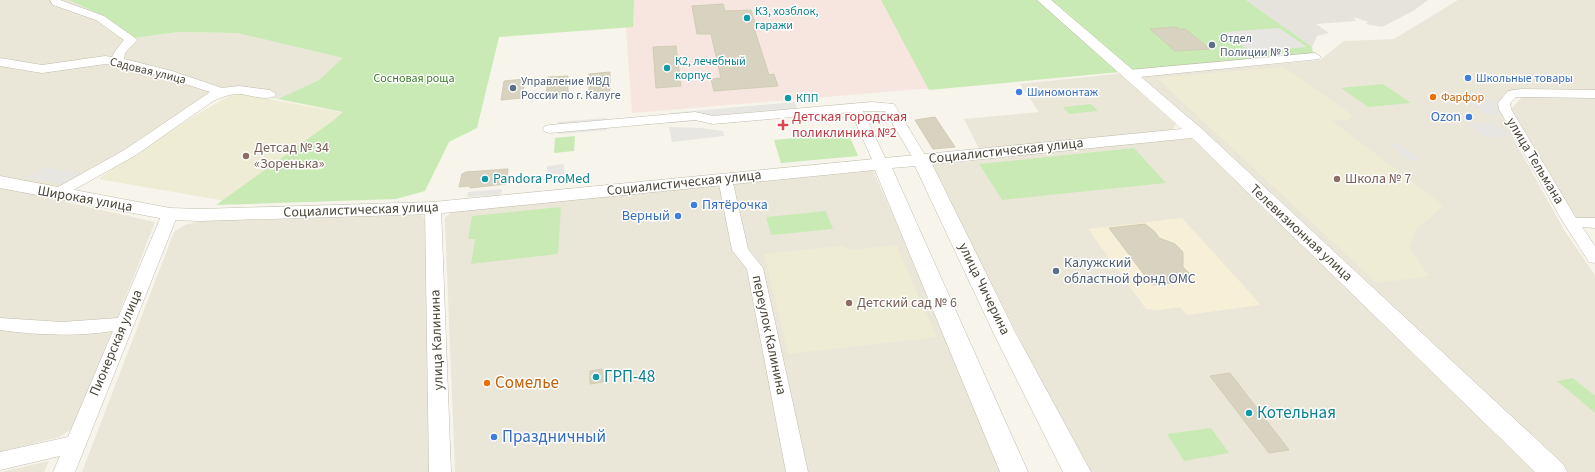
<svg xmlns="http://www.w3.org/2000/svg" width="1595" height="472" font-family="'Source Sans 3',sans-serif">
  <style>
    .residential { fill: #eae7d9 }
    .commercial { fill: #f7efd7 }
    .industrial { fill: #e6e3dd }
    .education { fill: #efecd5 }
    .medical { fill: #f6e6df }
    .green { fill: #c9eab4 }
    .parking { fill: #e8e6e3 }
    .building { fill: #d8d2c0; stroke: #d3ccb3 }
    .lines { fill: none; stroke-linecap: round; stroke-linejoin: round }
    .minor-casing { stroke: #c2bead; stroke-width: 1 }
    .tertiary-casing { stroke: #c2bead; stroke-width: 1 }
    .minor { fill: #fff; fill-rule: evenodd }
    .tertiary { fill: #fff; fill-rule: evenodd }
    .culture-dot { fill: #0f9aa8; stroke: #fff; stroke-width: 1.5 }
    .service-dot { fill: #5c6f8a; stroke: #fff; stroke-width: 1.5 }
    .shop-dot { fill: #3f7fe0; stroke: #fff; stroke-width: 1.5 }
    .food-dot { fill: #e8710a; stroke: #fff; stroke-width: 1.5 }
    .health-dot { fill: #e0444e; stroke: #fff; stroke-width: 1.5 }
    .education-dot { fill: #8d6e63; stroke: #fff; stroke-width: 1.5 }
    .labels { text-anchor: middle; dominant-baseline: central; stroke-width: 3; stroke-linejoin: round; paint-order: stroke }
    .far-culture-label { font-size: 12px; fill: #0d838f; stroke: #fff; text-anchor: start }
    .far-service-label { font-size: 12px; fill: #4e5e75; stroke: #fff; text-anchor: start }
    .far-street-label { font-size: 12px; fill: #4b4639; stroke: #fff }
    .far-park-label { font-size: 12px; fill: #3c7f2a; stroke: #fff }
    .far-shop-label { font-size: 12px; fill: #366cbe; stroke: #fff; text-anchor: start }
    .far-food-label { font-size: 12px; fill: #c56008; stroke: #fff; text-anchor: start }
    .health-label { font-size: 14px; fill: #be3a42; stroke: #fff; text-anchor: start }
    .shop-label { font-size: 14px; fill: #366cbe; stroke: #fff; text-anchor: end }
    .education-label { font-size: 14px; fill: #785e54; stroke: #fff; text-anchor: start }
    .street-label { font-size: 14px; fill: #4b4639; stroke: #fff }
    .culture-label { font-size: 14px; fill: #0d838f; stroke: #fff; text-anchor: start }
    .service-label { font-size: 14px; fill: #4e5e75; stroke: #fff; text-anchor: start }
    .near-culture-label { font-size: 17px; fill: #0d838f; stroke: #fff; text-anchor: start }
    .near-food-label { font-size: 17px; fill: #c56008; stroke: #fff; text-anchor: start }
    .near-shop-label { font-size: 17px; fill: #366cbe; stroke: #fff; text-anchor: start }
  </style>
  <rect width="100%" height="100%" fill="#f6f4eb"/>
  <!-- residential -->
  <g class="residential">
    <polygon points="0,0 69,0 103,16 134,38 178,32 237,33 344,58 319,80 278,99 218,90 48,198 155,222 74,428 59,437 0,452"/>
    <polygon points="1458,0 1595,0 1595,91 1514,91 1505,93 1498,106 1517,145 1564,230 1595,275 1595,472 1564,472 1142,77 1142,75 1149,75 1320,60 1344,41 1394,39"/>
    <polygon points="1124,73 1177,123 1170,132 979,149 964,119 1039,112 1020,84"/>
    <polygon points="1595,96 1595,219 1576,220 1511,109 1522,97"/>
    <polygon points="1181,137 1190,138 1198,143 1538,472 1088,472 932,169 932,164"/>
    <polygon points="872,168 1007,472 455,472 445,222 445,218 450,213 457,210"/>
    <polygon points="421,214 425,219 431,472 82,472 174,232 185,225 202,220"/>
    <polygon points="49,461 44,472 1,472 48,461"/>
  </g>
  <!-- commercial -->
  <polygon class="commercial" points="1182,218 1254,297 1260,305 1187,315 1180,307 1159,310 1146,309 1088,229"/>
  <!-- industrial -->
  <polygon class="industrial" points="1246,0 1428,0 1413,11 1382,27 1365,24 1368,22 1354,17 1356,21 1316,24 1329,33 1317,36 1312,47"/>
  <!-- education -->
  <g class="education">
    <polygon points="1284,67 1352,115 1349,119 1332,121 1444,206 1416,229 1409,248 1429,276 1377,283 1157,78"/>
    <polygon points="234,93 340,112 392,123 232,202 98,179 165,133"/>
    <polygon points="896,245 937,337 788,354 764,254 840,246 853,250"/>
  </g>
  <!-- medical -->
  <polygon class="medical" points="624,0 989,0 969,85 632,113"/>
  <!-- green -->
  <g class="green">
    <polygon points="69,0 634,0 633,27 499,37 477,128 449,142 425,191 396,199 216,205 334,120 343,112 278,99 319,80 343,58 237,33 178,32 134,38 103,16"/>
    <polygon points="881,0 1246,0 1312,47 1313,54 929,90"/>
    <polygon points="1383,84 1411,103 1368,107 1341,88"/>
    <polygon points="1091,104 1098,111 1069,114 1063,107"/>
    <polygon points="848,133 858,156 781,163 774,140"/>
    <polygon points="575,136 574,151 554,153 555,138"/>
    <polygon points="1134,148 1166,183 1002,200 979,164"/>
    <polygon points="561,207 558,254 471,264 475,239 468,239 472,216"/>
    <polygon points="826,211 833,229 771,235 766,217"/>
    <polygon points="1573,378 1595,396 1595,413 1557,381"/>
    <polygon points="1211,428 1229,453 1184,461 1167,434"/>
  </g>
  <!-- parking -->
  <g class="parking">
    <polygon points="1279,28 1307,47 1251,52 1225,32"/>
    <polygon points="1460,94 1497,102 1496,106 1500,114 1489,115 1463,99"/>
    <polygon points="795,102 798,112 671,123 670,113"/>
    <polygon points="606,118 607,130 558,134 558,122"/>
    <polygon points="1489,122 1512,135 1487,138 1466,124"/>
    <polygon points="669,127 700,128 723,131 724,136 672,142"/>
    <polygon points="1387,143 1398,143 1421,160 1410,161"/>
    <polygon points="564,164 564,179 546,181 547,166"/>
    <polygon points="44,167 80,174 62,184 25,178"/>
    <polygon points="502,189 501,195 467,197 468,192"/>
  </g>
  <!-- building -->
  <g class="building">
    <polygon points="723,4 725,11 751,10 757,30 755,31 769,75 774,74 778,86 714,91 711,79 721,78 711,34 697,34 692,6"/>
    <polygon points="1176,27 1179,29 1185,29 1210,49 1175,51 1150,29"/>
    <polygon points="676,46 681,86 656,88 653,47"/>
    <polygon points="610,72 610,91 589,92 589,74"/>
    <polygon points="568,76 568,94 546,96 548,77"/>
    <polygon points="525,79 522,98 501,100 504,81"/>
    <polygon points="935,117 955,147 933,149 915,120"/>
    <polygon points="508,169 506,184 470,188 470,186 459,187 462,174 466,172"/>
    <polygon points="1145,224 1155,232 1159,238 1175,244 1183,252 1183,267 1189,273 1190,281 1152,285 1109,228"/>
    <polygon points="602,369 603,382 590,384 590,371"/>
    <polygon points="1230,373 1289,450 1269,453 1210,376"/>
  </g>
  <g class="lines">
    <!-- minor casing -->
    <g class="minor-casing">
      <g id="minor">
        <path d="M50 0H60L104 16 135 38 137 40 125 53 124 59 172 71 222 88 239 86 270 90 276 94C270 103 248 94 239 94 229 94 222 97 213 101L136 155 61 197H51L49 194 51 191 126 149 210 92 164 77 117 65 105 64 42 73 0 66V58L42 65 105 56 112 57 116 50 124 40 96 20 53 5Z"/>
        <polygon points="1315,53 1321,57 1319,59 1129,78 1123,74 1129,70"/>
        <polygon points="1521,89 1595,90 1595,98 1521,97 1516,97 1510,103 1511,109 1576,218 1595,218 1595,228 1582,227 1595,246 1595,263 1589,262 1563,222 1499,109 1498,103 1508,91"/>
        <polygon points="872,102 894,104 928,160 926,163 916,163 885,111 863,111 888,164 886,167 876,167 874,164 851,112 713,124 695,120 550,133 545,132 543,129 545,126 550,125 695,112 713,116"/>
        <polygon points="725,175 730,176 732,179 748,249 763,268 808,472 786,472 747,269 732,250 718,179 720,176"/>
        <polygon points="433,203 438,205 441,208 451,472 429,472 425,208 428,205"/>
        <path d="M170 209 175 211 178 214 75 472H53L60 456 0 470V452L68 437 113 331C75 337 37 335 0 330V318L62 322 118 318 162 214 165 211Z"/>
      </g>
    </g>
    <!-- tertiary casing -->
    <g class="tertiary-casing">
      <polygon id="tertiary" points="1037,0 1051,0 1202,129 1563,464 1567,472 1535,472 1192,138 932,164 1016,334 1091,472 1063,472 994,334 915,166 892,168 1028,472 1000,472 875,170 433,214 200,221 170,220 0,188 0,176 170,208 200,209 433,202 1182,129"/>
    </g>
    <!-- minor -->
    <use href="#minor" class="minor"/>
    <!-- tertiary -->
    <use href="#tertiary" class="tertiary"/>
  </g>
  <!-- markers -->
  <g class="culture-dot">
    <circle cx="747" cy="18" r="4"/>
    <circle cx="667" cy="68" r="4"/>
    <circle cx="788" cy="98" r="4"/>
    <circle cx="485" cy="179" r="4"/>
    <circle cx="596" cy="377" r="4"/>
    <circle cx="1249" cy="413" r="4"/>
  </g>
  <g class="service-dot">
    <circle cx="1212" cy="45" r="4"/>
    <circle cx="513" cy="88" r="4"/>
    <circle cx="1056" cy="271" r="4"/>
  </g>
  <g class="shop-dot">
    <circle cx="1468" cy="78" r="4"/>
    <circle cx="1019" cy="92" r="4"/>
    <circle cx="1469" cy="117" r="4"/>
    <circle cx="694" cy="205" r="4"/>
    <circle cx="678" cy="216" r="4"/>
    <circle cx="494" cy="437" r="4"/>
  </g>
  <g class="food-dot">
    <circle cx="1433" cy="97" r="4"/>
    <circle cx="487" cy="383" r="4"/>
  </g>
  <path class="health-dot" d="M781 119h4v4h4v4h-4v4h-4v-4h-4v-4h4z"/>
  <g class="education-dot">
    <circle cx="246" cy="156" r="4"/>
    <circle cx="1337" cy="179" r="4"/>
    <circle cx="849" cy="303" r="4"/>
  </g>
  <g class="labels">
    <!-- far-culture labels -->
    <g class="far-culture-label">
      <text x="755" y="11">К3, хозблок,<tspan x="755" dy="14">гаражи</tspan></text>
      <text x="675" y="61">К2, лечебный<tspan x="675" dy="14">корпус</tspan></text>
      <text x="796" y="98">КПП</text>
    </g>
    <!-- far-service labels -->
    <g class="far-service-label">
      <text x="1220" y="38">Отдел<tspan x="1220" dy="14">Полиции № 3</tspan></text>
      <text x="521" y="81">Управление МВД<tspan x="521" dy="14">России по г. Калуге</tspan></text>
    </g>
    <!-- far-street labels -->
    <g class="far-street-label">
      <text transform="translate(148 71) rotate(14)">Садовая улица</text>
    </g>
    <!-- far-park labels -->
    <g class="far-park-label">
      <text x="414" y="78">Сосновая роща</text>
    </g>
    <!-- far-shop labels -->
    <g class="far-shop-label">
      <text x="1476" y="78">Школьные товары</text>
      <text x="1027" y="92">Шиномонтаж</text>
    </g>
    <!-- far-food labels -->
    <g class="far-food-label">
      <text x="1441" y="97">Фарфор</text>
    </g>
    <!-- health labels -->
    <g class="health-label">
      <text x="792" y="117">Детская городская<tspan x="792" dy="16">поликлиника №2</tspan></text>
    </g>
    <!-- shop labels -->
    <g class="shop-label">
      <text x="1461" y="117">Ozon</text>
      <text x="702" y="205" text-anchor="start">Пятёрочка</text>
      <text x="670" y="216">Верный</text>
    </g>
    <!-- education labels -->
    <g class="education-label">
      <text x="254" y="148">Детсад № 34<tspan x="254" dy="16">«Зоренька»</tspan></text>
      <text x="1345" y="179">Школа № 7</text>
      <text x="857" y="303">Детский сад № 6</text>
    </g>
    <!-- street labels -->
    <g class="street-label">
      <text transform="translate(1006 151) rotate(-6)">Социалистическая улица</text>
      <text transform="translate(1535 161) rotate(59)">улица Тельмана</text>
      <text transform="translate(684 183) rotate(-6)">Социалистическая улица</text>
      <text transform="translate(85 199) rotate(10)">Широкая улица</text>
      <text transform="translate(361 210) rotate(-2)">Социалистическая улица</text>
      <text transform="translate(1301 233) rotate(43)">Телевизионная улица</text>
      <text transform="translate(984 289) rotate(64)">улица Чичерина</text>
      <text transform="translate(769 335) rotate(78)">переулок Калинина</text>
      <text transform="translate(437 340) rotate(-92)">улица Калинина</text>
      <text transform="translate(116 343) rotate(-67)">Пионерская улица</text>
    </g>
    <!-- culture labels -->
    <g class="culture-label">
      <text x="493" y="179">Pandora ProMed</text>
    </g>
    <!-- service labels -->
    <g class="service-label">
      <text x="1064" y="263">Калужский<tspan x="1064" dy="16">областной фонд ОМС</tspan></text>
    </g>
    <!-- near-culture labels -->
    <g class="near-culture-label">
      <text x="604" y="377">ГРП-48</text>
      <text x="1257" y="413">Котельная</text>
    </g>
    <!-- near-food labels -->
    <g class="near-food-label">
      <text x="495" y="383">Сомелье</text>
    </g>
    <!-- near-shop labels -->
    <g class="near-shop-label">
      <text x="502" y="437">Праздничный</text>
    </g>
  </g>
</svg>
